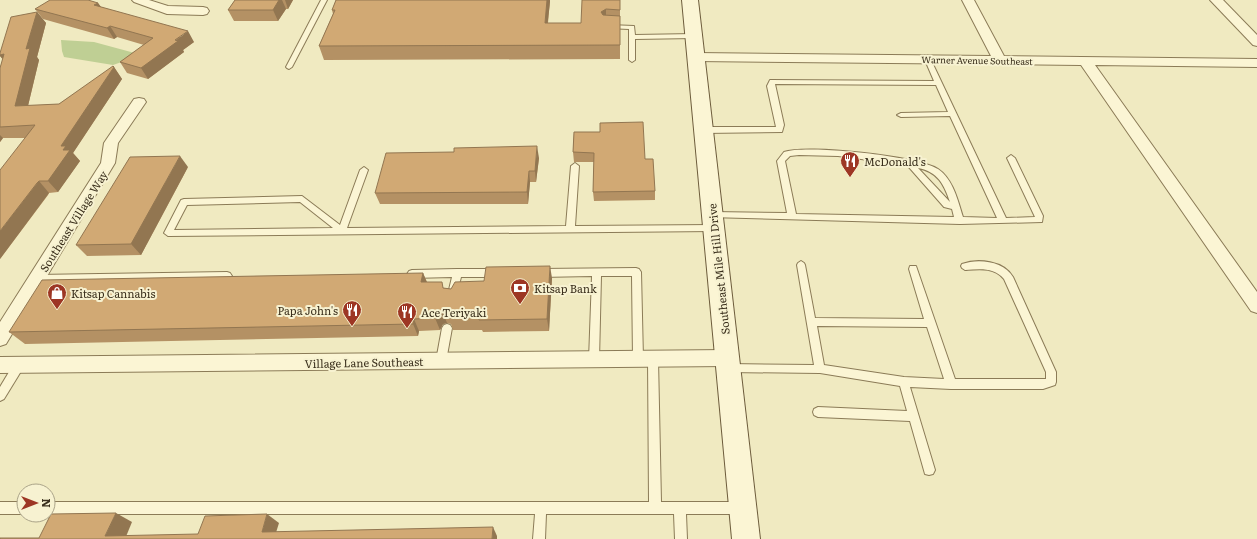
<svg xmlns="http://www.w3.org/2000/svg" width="1257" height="539" font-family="Literata,serif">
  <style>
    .green { fill: #bfcf94 }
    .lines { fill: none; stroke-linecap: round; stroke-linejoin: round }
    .lane-casing { stroke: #8b7b57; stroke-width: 2 }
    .street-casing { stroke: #8b7b57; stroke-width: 2 }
    .secondary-casing { stroke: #6c5b3b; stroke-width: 2 }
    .lane { fill: #fbf5d4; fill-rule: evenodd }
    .street { fill: #fbf5d4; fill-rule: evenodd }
    .secondary { fill: #fbf5d4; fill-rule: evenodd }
    .wall { fill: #b49164 }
    .shaded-wall { fill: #927651 }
    .building { fill: #d1a974; stroke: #927651 }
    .labels { text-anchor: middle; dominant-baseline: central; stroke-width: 4; stroke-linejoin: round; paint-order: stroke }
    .far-street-label { font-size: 9px; fill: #3a2f1c; stroke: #f7f2d1 }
    .poi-label { font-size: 11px; fill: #3a2f1c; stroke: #f7f2d1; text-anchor: start }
    .street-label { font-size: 11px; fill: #3a2f1c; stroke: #f7f2d1 }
  </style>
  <rect width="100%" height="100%" fill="#f0eac1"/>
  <!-- green -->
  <polygon class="green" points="61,40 94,42 142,55 113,65 64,57 62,51"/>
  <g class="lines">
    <!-- lane casing -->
    <g class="lane-casing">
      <g id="lane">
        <polygon points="321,0 327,0 292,67 289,69 287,68 286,67"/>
        <polygon points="609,25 634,26 635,35 694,34 697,36 694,38 635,39 635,60 632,62 629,60 629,29 607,28 606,27"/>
        <path d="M928 58 931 60 1006 218 1035 217 1007 158 1011 155 1015 158 1043 216 1042 222 960 224 709 217 708 215 712 212 787 213 777 161 784 152C805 144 919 156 938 169 953 179 958 201 963 217L997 218 950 116 901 117 897 115 901 113 948 112 936 85 775 84 784 125 782 132 703 133 699 130 703 127H776L767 86 770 80 934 81 925 60ZM799 155 838 156 907 165 944 207 952 209 954 217 796 214 785 161 790 156ZM918 168C938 172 944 184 950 202Z"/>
        <path d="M575 163 579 166 575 226 714 225 718 228 714 231 168 236 164 233 181 200 184 199 302 196 340 225 360 170 364 167 368 170 347 228 566 226 571 166ZM300 202 333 228 174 230 187 205Z"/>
        <path d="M801 261 804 263 805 265 815 318 924 319 909 269 910 266H916L955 379H1046V372L1004 279C994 267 980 269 965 270L962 268 961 266 962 264C978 258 1004 261 1013 277L1056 372V382L1055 385 1043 389H951L910 387 935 470 933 474 929 475 925 474 910 421 818 417 814 415 813 412 814 409 818 407 907 411 900 386 820 373 728 372 724 371 723 368 724 365 728 364 814 365 797 265 798 263ZM817 326 927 327 944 379 904 377 824 365Z"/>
        <polygon points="636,268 639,269 641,272 643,359 642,362 638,363 634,362 633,359 632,276 601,276 599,360 598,363 594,364 590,363 589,360 592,276 540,277 537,276 535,273 537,270 540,269"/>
        <polygon points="457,269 497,269 500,270 502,273 500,276 497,277 461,277 456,297 450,297 448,294 452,277 412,278 409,277 407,274 409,271 412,270"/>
        <polygon points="227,272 230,273 232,276 230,279 227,280 36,283 33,282 31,279 33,276 36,275"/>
        <polygon points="447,324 450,325 452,328 446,361 445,364 441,365 437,364 436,361 442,328 444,325"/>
        <polygon points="653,355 657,356 658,359 661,502 741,502 745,504 747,508 745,512 741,514 686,514 687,539 675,539 674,514 546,514 545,539 533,539 535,514 48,514 48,502 649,502 648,359 649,356"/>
        <polygon points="19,361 23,362 24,365 23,368 4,399 0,401 0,387 15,362"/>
        <rect x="0" y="502" width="24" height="12"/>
      </g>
    </g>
    <!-- street casing -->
    <g class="street-casing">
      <g id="street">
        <polygon points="132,0 149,0 168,6 203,7 207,8 209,11 207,14 203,15 167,14 134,2"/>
        <polygon points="962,0 974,0 1004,56 1257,59 1257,67 1095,65 1257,292 1257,313 1251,311 1081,65 696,61 691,60 690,57 691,54 696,53 991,56"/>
        <polygon points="1210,0 1223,0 1257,35 1257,46 1253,45"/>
        <polygon points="139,98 144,99 146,102 118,143 115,163 6,344 0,346 0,322 101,163 104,143 106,140 134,99"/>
        <polygon points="727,350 734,352 736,358 734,364 727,366 0,373 0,357"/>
      </g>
    </g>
    <!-- secondary casing -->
    <g class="secondary-casing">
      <polygon id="secondary" points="682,0 698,0 760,539 732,539"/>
    </g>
    <!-- lane -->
    <use href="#lane" class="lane"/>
    <!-- street -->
    <use href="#street" class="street"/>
    <!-- secondary -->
    <use href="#secondary" class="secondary"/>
  </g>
  <!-- wall -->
  <g class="wall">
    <polygon points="235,0 293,0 288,9 286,9 278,21 234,21 228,10"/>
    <polygon points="336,0 550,0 548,23 581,23 620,0 620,59 324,60 319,46 333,14 332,10"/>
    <polygon points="98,3 101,7 194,42 183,50 184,52 148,79 127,73 120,62 144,45 117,37 114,39 43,19 35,9"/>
    <polygon points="37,12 46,23 37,57 39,60 28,106 59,104 114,67 122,79 73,153 80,161 58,192 49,193 48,195 0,259 26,138 3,138 0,142 0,68 3,59 0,56 0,53"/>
    <polygon points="574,132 645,159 655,191 655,200 594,201 593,192 594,162 574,162 573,152"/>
    <polygon points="539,158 536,182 530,182 528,204 380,204 375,193"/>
    <polygon points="188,167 141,255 87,256 76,245"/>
    <polygon points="423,273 427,282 444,288 451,289 484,281 552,278 549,331 483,332 482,330 453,330 451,324 447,323 443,324 440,330 419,331 418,336 25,344 9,332"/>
  </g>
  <!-- shaded-wall -->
  <g class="shaded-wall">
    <polygon points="279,0 282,0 286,9 278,21 273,10"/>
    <polygon points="285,0 293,0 288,9"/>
    <polygon points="547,0 550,0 550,2 546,37 545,23"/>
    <polygon points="98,3 106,14 94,5"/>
    <polygon points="606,9 606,22 601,12"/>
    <polygon points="37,12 46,23 37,57 39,60 25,118 15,106 26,49"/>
    <polygon points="110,26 117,37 114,39 107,28"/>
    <polygon points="188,31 194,42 183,50 184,52 148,79 141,68"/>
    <polygon points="4,54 9,67 0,56 0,55"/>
    <polygon points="114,67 122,79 73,153 80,161 58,192 48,181 61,146"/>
    <polygon points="0,135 3,138 0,142"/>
    <polygon points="537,146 539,158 536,182 535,171"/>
    <polygon points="180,156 188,167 141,255 131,244"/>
    <polygon points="529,171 530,182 528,204 527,192"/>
    <polygon points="39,181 49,193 0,259 0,231"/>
    <polygon points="550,266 552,278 549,331 547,319"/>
    <polygon points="423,273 428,285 421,282"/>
    <polygon points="442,310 447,323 443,324 440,330 435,318 438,312"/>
    <polygon points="414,319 419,331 418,336 413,324"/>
    <polygon points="116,513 132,522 125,539 105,536"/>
    <polygon points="267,514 279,523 274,539 262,532"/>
    <polygon points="493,527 497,536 497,539 492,539"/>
  </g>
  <!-- building -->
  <g class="building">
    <polygon points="50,0 88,0 98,3 94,5 188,31 175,40 178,41 141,68 120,62 153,38 110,26 107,28 35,9"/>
    <polygon points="235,0 279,0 273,10 228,10"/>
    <polygon points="336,0 547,0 545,23 581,23 582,0 620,0 620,10 606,9 601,12 603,15 620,16 620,45 319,46 335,10 332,10"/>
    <polygon points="37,12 26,49 30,48 15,106 59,104 113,66 114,67 61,146 66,146 63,150 70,150 48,181 39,181 37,183 0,231 0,170 35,125 0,127 0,68 4,54 0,55 0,53 11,17"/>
    <polygon points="643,122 645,159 653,159 655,191 593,192 594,153 573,152 574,132 600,132 600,123"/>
    <polygon points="537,146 535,171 529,171 527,192 375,193 386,153 454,152 454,148"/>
    <polygon points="180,156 131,244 76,245 130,157"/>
    <polygon points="550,266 547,319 479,320 479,317 449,318 447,312 442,310 438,312 435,318 414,319 413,324 9,332 42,280 423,273 421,282 442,282 443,288 451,289 455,282 484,281 486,267"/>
    <polygon points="116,513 105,536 198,534 205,516 267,514 262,532 493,527 492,539 0,539 0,538 39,538 51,514"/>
  </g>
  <!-- icons -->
  <defs>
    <g id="restaurant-pin" transform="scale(1)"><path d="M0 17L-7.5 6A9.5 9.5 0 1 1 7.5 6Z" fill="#9d3624" stroke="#f7f2d1"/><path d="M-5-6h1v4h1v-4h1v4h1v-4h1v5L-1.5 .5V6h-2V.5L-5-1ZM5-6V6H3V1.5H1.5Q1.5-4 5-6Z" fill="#fff"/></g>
    <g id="bank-pin" transform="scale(1)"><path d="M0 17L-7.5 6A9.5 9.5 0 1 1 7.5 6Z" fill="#9d3624" stroke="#f7f2d1"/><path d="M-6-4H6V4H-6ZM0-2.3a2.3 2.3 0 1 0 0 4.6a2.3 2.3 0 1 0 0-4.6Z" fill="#fff"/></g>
    <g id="shop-pin" transform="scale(1)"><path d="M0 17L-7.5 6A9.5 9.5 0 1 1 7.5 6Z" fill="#9d3624" stroke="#f7f2d1"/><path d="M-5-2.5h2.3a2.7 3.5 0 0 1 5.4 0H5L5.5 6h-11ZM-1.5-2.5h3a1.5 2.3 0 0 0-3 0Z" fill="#fff"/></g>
  </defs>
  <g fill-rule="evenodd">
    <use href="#restaurant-pin" x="850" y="161"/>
    <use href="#bank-pin" x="520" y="288"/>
    <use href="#shop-pin" x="57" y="293"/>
    <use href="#restaurant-pin" x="352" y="310"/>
    <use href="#restaurant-pin" x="407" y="312"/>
  </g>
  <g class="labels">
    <!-- far-street labels -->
    <g class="far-street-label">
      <text transform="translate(977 60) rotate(1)">Warner Avenue Southeast</text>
    </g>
    <!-- poi labels -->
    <g class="poi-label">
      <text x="864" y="161">McDonald's</text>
      <text x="534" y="288">Kitsap Bank</text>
      <text x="71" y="293">Kitsap Cannabis</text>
      <text x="338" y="310" text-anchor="end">Papa John's</text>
      <text x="421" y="312">Ace Teriyaki</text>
    </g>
    <!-- street labels -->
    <g class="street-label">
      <text transform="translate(73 221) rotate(-58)">Southeast Village Way</text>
      <text transform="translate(718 269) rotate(-96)">Southeast Mile Hill Drive</text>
      <text transform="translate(364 362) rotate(-1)">Village Lane Southeast</text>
    </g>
  </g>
  <!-- north arrow -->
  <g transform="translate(36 503) rotate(90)"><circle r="19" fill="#f7f2d1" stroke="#aba489"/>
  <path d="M0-3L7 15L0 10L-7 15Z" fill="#9d3624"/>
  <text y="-6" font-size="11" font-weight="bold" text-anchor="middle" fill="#3a2f1c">N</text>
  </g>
</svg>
